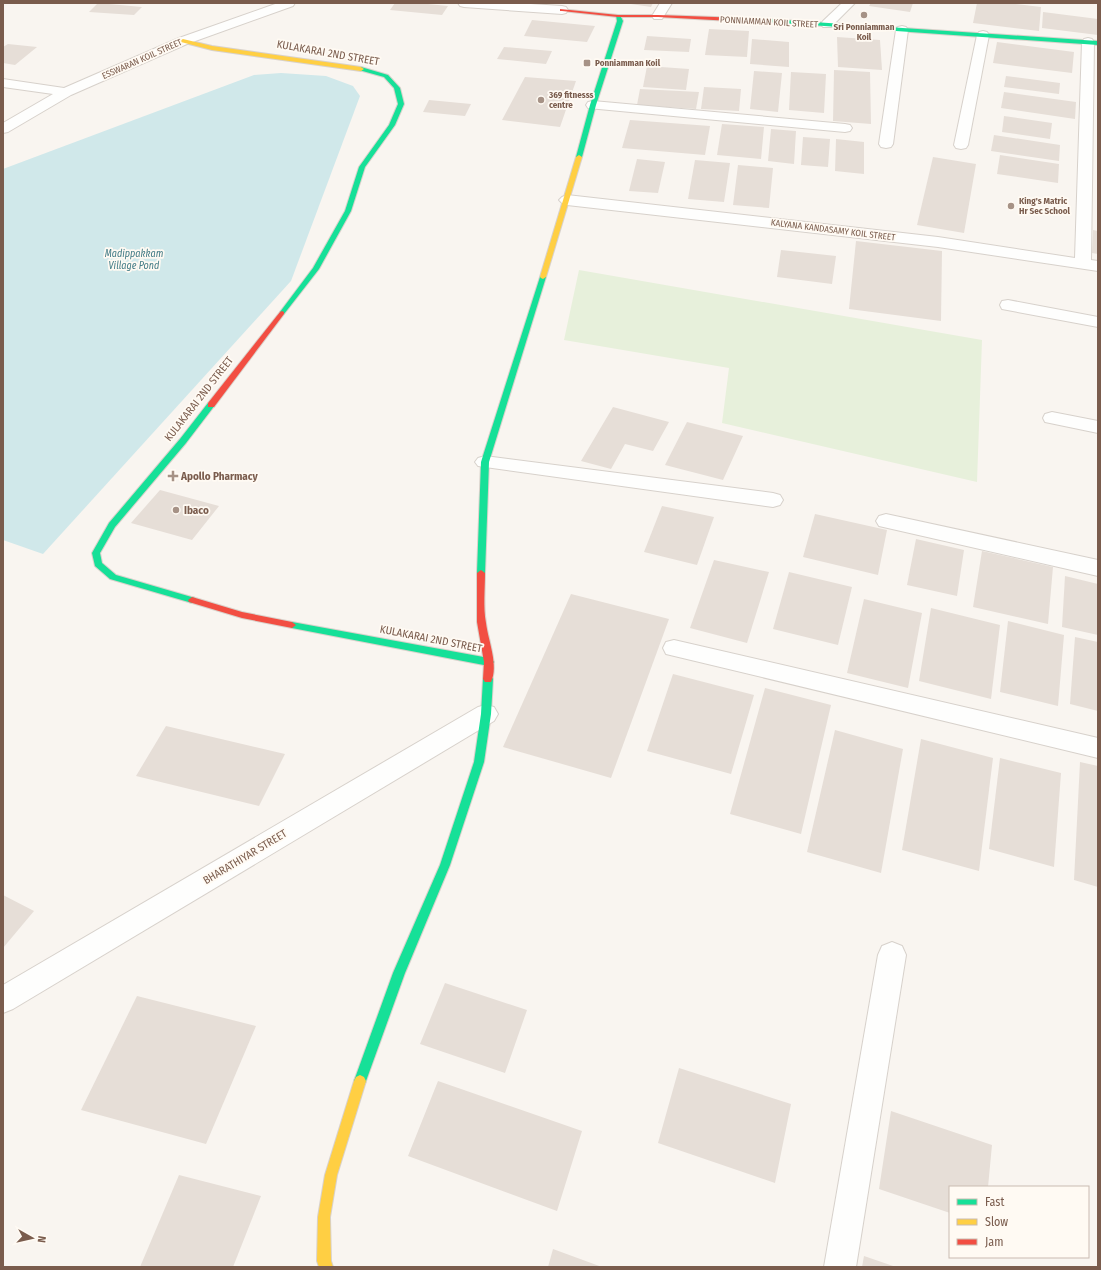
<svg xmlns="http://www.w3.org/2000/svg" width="1101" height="1270" font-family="'Fira Sans Condensed',sans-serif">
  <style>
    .green { fill: #e7f0db }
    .water { fill: #d0e8ea }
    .building { fill: #e6ded7 }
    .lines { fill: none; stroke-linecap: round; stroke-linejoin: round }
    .street-casing { stroke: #d7d1cb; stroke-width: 2 }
    .fast-casing { stroke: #d9d2cb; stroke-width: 2 }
    .slow-casing { stroke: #d9d2cb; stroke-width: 2 }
    .jam-casing { stroke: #d9d2cb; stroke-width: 2 }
    .street { fill: #fefefd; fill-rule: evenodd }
    .fast { fill: #16e098; fill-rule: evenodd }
    .slow { fill: #ffcf43; fill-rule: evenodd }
    .jam { fill: #f24e42; fill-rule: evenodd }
    .poi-dot { fill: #a69286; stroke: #fffaf3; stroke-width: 1.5 }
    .labels { text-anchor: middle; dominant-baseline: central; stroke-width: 3.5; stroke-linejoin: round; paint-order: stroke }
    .far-street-label { font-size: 9px; fill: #7a5c4d; stroke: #fffaf3 }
    .far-poi-label { font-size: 9px; font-weight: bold; fill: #7a5c4d; stroke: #fffaf3; text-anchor: start }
    .far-water-label { font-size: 10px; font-style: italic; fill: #437c86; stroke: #fffaf3 }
    .street-label { font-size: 11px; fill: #7a5c4d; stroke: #fffaf3 }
    .poi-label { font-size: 11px; font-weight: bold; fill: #7a5c4d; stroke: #fffaf3; text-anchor: start }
  </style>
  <rect width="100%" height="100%" fill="#f9f5f0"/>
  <!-- green -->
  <polygon class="green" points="579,270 982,340 977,482 722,423 729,368 564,340"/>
  <!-- water -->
  <polygon class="water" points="281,73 326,76 353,86 360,96 291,281 43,554 3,540 3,169 254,75"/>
  <!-- building -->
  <g class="building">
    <polygon points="98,3 142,7 134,15 89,12"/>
    <polygon points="395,3 418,3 448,6 442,15 390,10"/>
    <polygon points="624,3 653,3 651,7"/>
    <polygon points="871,3 913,3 910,12 869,6"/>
    <polygon points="977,3 1007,3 1041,7 1039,31 973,23"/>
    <polygon points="1043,12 1098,19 1098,35 1042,28"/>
    <polygon points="532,20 595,26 587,42 524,36"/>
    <polygon points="709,29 749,31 747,57 705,55"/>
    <polygon points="647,36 691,39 689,52 644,50"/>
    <polygon points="837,37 880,40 882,70 838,67"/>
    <polygon points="752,39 789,42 789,67 750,64"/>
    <polygon points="997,42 1074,52 1072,73 993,63"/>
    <polygon points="8,44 37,47 15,65 3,63 3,47"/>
    <polygon points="504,47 552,51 546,64 497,59"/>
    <polygon points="647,66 689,69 686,90 643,87"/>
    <polygon points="834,70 870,72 871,124 833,121"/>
    <polygon points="754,71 782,73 778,112 750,109"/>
    <polygon points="791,72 826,74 824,113 789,110"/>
    <polygon points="1006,76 1060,83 1059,94 1004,87"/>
    <polygon points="525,77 576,81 560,127 502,120"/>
    <polygon points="704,87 741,89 739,111 701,109"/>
    <polygon points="640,89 699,92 696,109 637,105"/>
    <polygon points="1004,92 1076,102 1075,119 1001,108"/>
    <polygon points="429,100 471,104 465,116 423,112"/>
    <polygon points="1004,116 1052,123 1050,139 1002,132"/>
    <polygon points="630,120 710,126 705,155 622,148"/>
    <polygon points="722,124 764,127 761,159 717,155"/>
    <polygon points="771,129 796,131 794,164 768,161"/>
    <polygon points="994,135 1060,145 1059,161 991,151"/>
    <polygon points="803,137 830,139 828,167 801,165"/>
    <polygon points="836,139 864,142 864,174 835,171"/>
    <polygon points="1000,155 1059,164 1058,183 997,174"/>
    <polygon points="933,157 976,164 964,233 917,225"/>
    <polygon points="637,159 665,162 658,193 629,191"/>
    <polygon points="695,160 730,163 724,202 688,199"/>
    <polygon points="738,165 773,168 769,208 733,205"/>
    <polygon points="1093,230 1098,231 1098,254 1092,253"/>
    <polygon points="856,241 942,251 941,321 849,309"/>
    <polygon points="781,250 836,256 832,284 777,277"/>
    <polygon points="613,407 669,422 653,451 625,444 611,469 581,461"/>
    <polygon points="687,422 743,436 723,480 665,465"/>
    <polygon points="160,490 219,506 192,540 131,523"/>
    <polygon points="662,506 714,517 697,565 644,552"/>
    <polygon points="815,514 887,530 878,575 803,557"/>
    <polygon points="916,539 964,550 957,596 907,585"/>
    <polygon points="982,551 1053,567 1048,624 973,607"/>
    <polygon points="714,560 769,572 747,643 690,628"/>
    <polygon points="789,572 852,587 838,645 773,629"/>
    <polygon points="1065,576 1098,584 1098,635 1062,627"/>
    <polygon points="571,594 669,619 611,778 503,747"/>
    <polygon points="864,599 922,613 908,688 847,673"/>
    <polygon points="931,608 1000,625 991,699 919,681"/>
    <polygon points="1008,621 1064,635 1058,706 1000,692"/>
    <polygon points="1075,637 1098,642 1098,711 1070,704"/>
    <polygon points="673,674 754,695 731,774 647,751"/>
    <polygon points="765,688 831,705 801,834 730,814"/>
    <polygon points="166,726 285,754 259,806 136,776"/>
    <polygon points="835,730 903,749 881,873 807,852"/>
    <polygon points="921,739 993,758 979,871 902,850"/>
    <polygon points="1000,758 1061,773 1054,867 989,849"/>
    <polygon points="1080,762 1098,766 1098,887 1074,880"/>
    <polygon points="3,895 34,911 3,948"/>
    <polygon points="445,983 527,1010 505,1073 420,1044"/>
    <polygon points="137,996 256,1026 206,1144 81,1110"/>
    <polygon points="679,1068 791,1104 775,1183 658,1143"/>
    <polygon points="438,1081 582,1131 557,1211 408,1156"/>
    <polygon points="891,1111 992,1145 988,1187 950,1187 950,1213 879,1189"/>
    <polygon points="179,1175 261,1196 233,1267 140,1267"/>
    <polygon points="553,1249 602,1267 548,1267"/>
    <polygon points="864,1256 896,1267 862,1267"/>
  </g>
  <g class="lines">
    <!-- street casing -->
    <g class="street-casing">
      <g id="street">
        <polygon points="278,3 295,3 293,6 187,44 71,95 8,132 3,133 3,123 53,94 3,87 3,79 64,88 179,38"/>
        <polygon points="458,3 515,3 562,6 566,7 568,10 566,13 562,14 464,7 460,6"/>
        <polygon points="660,3 672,3 662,19 654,19 652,16"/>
        <polygon points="842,3 855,3 831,27 823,27 821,24 823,21"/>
        <polygon points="902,26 906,27 908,30 893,144 891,147 886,148 881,147 879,144 896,30 898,27"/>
        <polygon points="983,31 987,32 989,35 968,145 966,148 961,149 956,148 954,145 977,35 979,32"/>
        <polygon points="1088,38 1092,39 1094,42 1091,260 1098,261 1098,271 938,247 567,205 562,203 559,200 562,197 567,195 938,237 1075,258 1082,42 1084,39"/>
        <polygon points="593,101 845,124 850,125 852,128 850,131 845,132 588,108 586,105 588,102"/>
        <polygon points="1008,300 1098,317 1098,327 1002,309 1000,305 1002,301"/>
        <polygon points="1052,412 1098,421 1098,433 1045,422 1043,418 1045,414"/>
        <polygon points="485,456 773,493 780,495 783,500 780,505 773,507 478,466 475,462 478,458"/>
        <polygon points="886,514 1098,560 1098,576 879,526 876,521 879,516"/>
        <polygon points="674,640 1098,738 1098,758 666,654 663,648 666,642"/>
        <polygon points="486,705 494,707 498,714 494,721 13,1009 3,1013 3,985 478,707"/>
        <polygon points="892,942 902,946 906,955 856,1267 824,1267 878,955 882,946"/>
      </g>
    </g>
    <!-- fast casing -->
    <g class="fast-casing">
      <g id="fast">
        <polygon points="616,15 620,15 623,21 596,105 582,157 577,158 576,157 590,105 617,21"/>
        <polygon points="769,19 1098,41 1098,45 767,22 767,20"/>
        <polygon points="361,67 388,75 400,88 404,104 395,125 365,167 351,211 319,269 284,314 280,314 280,312 313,268 345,211 359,167 389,125 398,104 394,88 384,77 359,70 359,68"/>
        <polygon points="543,275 546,277 489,462 485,573 481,576 477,573 481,462 540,277"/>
        <polygon points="208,403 211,403 215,405 186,443 115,527 100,553 102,563 116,575 195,598 196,600 192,603 110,579 95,566 92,553 109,523 180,439"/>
        <polygon points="292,622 489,658 492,660 494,662 492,664 489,666 292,628 288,625"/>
        <polygon points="488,675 491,676 493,679 491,714 484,762 450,865 405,973 366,1081 364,1085 360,1087 356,1085 354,1081 393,973 440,865 474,762 481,714 483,679 485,676"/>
      </g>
    </g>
    <!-- slow casing -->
    <g class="slow-casing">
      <g id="slow">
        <polygon points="183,39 212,46 361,67 364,69 361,71 212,50 181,42 181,40"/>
        <polygon points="579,155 582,157 546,277 543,279 541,278 540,277 576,157"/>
        <polygon points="360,1075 364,1077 366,1081 337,1175 330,1217 331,1261 333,1267 319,1267 317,1261 318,1217 325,1175 354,1081 356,1077"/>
      </g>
    </g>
    <!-- jam casing -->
    <g class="jam-casing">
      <g id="jam">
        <polygon points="560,9 618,15 658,15 769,19 772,21 769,23 658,17 618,17 562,11 560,11"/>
        <polygon points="282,311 284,312 284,314 214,407 208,407 208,403 280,312"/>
        <path d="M481 570 485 573C485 589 483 607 486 623 488 640 499 666 491 682H485L483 679 484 662 477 622V573Z"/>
        <polygon points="192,597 242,612 292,622 296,625 292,628 242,618 189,602 188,600"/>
      </g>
    </g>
    <!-- street -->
    <use href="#street" class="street"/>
    <!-- fast -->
    <use href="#fast" class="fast"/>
    <!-- slow -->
    <use href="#slow" class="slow"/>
    <!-- jam -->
    <use href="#jam" class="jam"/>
  </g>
  <!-- markers -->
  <g class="poi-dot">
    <circle cx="864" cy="15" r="4"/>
    <rect x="583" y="59" width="8" height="8" rx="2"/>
    <circle cx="541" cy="100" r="4"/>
    <circle cx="1011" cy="206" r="4"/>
    <path d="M171 470h4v4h4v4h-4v4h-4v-4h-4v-4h4z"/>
    <circle cx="176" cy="510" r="4"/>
  </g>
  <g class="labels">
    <!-- far-street labels -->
    <g class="far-street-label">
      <text transform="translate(769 22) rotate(3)">PONNIAMMAN KOIL STREET</text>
      <text transform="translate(142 59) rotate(-24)">ESSWARAN KOIL STREET</text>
      <text transform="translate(833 230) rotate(7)">KALYANA KANDASAMY KOIL STREET</text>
    </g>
    <!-- far-poi labels -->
    <g class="far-poi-label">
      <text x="864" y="27" text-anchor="middle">Sri Ponniamman<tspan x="864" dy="10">Koil</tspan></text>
      <text x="595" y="63">Ponniamman Koil</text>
      <text x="549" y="95">369 fitnesss<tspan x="549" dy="10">centre</tspan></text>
      <text x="1019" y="201">King's Matric<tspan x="1019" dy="10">Hr Sec School</tspan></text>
    </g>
    <!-- far-water labels -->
    <g class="far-water-label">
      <text x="134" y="254">Madippakkam<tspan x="134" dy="12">Village Pond</tspan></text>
    </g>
    <!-- street labels -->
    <g class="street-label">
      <text transform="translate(328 53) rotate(10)">KULAKARAI 2ND STREET</text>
      <text transform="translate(199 399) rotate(-52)">KULAKARAI 2ND STREET</text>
      <text transform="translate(431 639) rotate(11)">KULAKARAI 2ND STREET</text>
      <text transform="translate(245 857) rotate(-31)">BHARATHIYAR STREET</text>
    </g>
    <!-- poi labels -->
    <g class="poi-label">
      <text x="181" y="476">Apollo Pharmacy</text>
      <text x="184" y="510">Ibaco</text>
    </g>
  </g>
  <!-- border -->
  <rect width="1101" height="1270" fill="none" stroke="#7a5c4d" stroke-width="8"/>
  <!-- legend -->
  <rect x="949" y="1186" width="140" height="72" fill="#fffaf3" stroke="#cabbb1"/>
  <rect x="957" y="1199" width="20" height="6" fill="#16e098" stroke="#cabbb1"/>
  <text x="985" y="1206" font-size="12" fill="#7a5c4d">Fast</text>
  <rect x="957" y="1219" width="20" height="6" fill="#ffcf43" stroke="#cabbb1"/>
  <text x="985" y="1226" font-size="12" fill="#7a5c4d">Slow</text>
  <rect x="957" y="1239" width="20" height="6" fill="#f24e42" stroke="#cabbb1"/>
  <text x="985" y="1246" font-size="12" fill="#7a5c4d">Jam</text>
  <!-- north arrow -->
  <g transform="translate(32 1238) rotate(98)" stroke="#fffaf3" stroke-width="3" paint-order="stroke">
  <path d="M0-3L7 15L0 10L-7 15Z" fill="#7a5c4d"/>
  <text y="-6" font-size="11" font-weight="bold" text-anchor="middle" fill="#7a5c4d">N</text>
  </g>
</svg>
